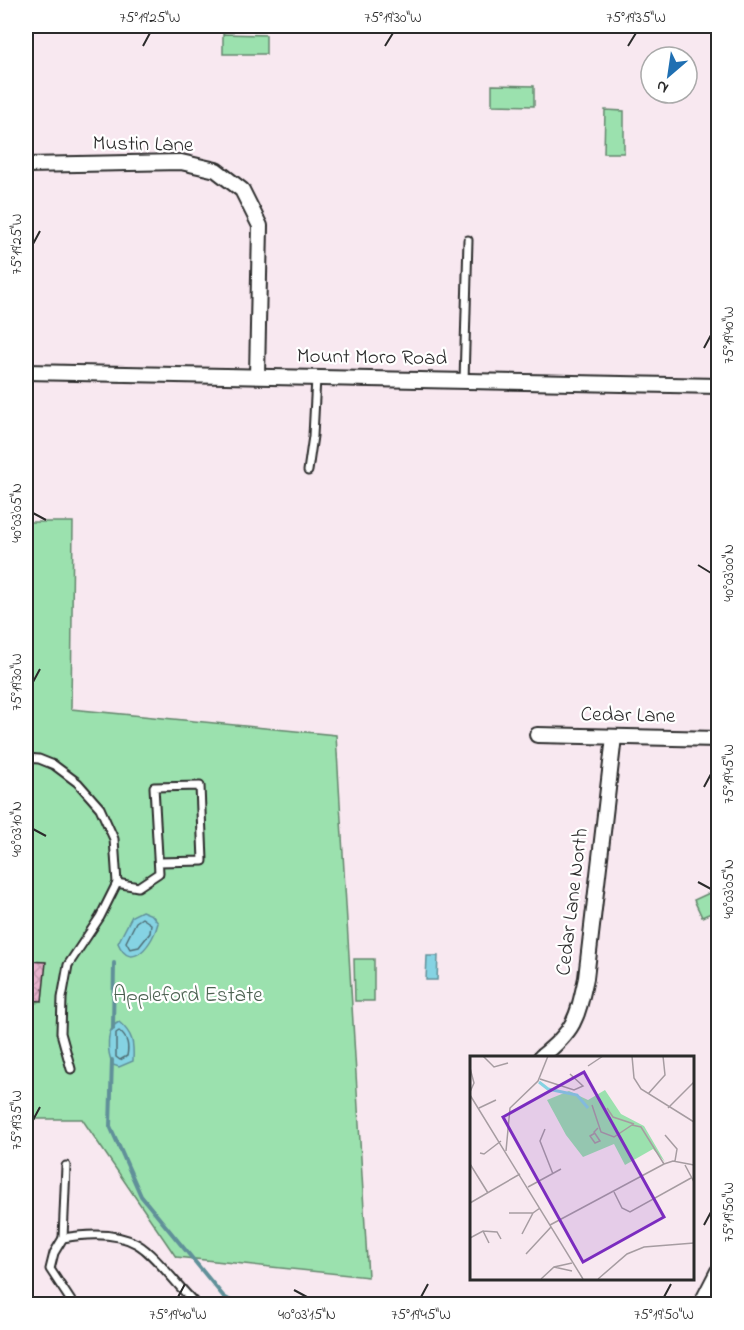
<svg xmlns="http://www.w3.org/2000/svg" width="744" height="1330" font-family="'Indie Flower',sans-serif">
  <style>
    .park { fill: #9be1ae; stroke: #63866c; stroke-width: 1.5 }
    .water { fill: #85d3e3; stroke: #619099; stroke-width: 1.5 }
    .shadow { fill: #0003 }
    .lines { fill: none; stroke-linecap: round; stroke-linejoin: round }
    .shore { stroke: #4f6e75; stroke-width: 1.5 }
    .stream { stroke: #619099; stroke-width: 4 }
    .building { fill: url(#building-cross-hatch); stroke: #2b2b2b; stroke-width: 1.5 }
    .lane-casing { stroke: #2b2b2b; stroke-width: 11 }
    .street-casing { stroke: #2b2b2b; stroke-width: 18 }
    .lane { stroke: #fff; stroke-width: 7 }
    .street { stroke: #fff; stroke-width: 14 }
    .ticks { fill: none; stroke: #2b2b2b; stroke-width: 2 }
    .labels { text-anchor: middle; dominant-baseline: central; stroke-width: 4.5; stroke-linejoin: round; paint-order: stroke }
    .street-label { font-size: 21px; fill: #2b2b2b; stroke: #fff }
    .park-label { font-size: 21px; fill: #4d6252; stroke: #fff }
    .inset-river { fill: none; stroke: #85d3e3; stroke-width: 3 }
    .inset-road { fill: none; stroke: #a69ca1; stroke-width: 1.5 }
    .view { fill: #7b2cbf; fill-opacity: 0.15; stroke: #7b2cbf; stroke-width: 3 }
    .inset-edge { fill: none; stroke: #2b2b2b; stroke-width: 3 }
    .neatline { fill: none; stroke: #2b2b2b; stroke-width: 2 }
    .ticks-label { font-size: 15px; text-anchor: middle; fill: #2b2b2b }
  </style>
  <defs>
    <pattern id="building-cross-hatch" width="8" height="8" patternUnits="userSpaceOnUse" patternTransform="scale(1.5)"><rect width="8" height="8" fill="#e8b3cd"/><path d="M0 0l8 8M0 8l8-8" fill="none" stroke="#c79ab0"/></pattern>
  </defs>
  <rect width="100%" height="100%" fill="#f8e8f0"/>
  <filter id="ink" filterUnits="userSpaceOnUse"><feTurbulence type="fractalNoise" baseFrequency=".0167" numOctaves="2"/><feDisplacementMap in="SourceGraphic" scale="12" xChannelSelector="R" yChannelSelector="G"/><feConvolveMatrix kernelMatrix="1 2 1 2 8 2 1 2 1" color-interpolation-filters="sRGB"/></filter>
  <g filter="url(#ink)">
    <!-- park -->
    <g class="park">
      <polygon points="223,34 266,35 266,54 223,54"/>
      <polygon points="492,85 534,86 534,106 492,105"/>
      <polygon points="605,110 624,111 624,153 604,153"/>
      <polygon points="26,522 73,522 71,709 336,735 368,1277 176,1257 82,1119 26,1119"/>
      <polygon points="718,889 718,910 702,917 694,900"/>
      <polygon points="354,959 374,959 374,1001 355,1001"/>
    </g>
    <!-- water -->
    <g class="water">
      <path d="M142 911 152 915 158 923C154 942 131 974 118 943L132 916Z"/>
      <polygon points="427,956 438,956 437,980 426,980"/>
      <path d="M119 1022C133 1034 134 1043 133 1061L119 1067 113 1065C107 1053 105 1028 119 1022Z"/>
    </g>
    <!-- shadow -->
    <polygon class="shadow" points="26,962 44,964 41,1000 37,1004 26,1004"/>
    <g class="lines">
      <!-- shore -->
      <g class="shore">
        <polygon points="142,918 151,924 150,933 139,947 130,949 126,942 136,922"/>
        <path d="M119 1031C128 1038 129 1046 127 1056L120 1060 116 1057V1033Z"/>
      </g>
      <!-- stream -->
      <g class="stream">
        <polyline points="113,1029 114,963"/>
        <polyline points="112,1060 110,1126 141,1196 224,1297 236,1304"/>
      </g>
    </g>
    <!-- building -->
    <polygon class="building" points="26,961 46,962 42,1001 26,1000"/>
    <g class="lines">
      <!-- lane casing -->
      <g class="lane-casing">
        <g id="lane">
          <polyline points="464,381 468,240"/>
          <polyline points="308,471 313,436 316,378"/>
          <polyline points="26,758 39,759 54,765 78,783 100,808 114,839 117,883 100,917 68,965 62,998 61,1033 71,1069"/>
          <polyline points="117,883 138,887 159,873 154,787 200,786 203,861 159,862"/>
          <polyline points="63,1238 66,1166"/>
          <path d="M73 1304 50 1269 54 1253 63 1238C86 1234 116 1232 137 1244 155 1254 180 1289 196 1304"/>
        </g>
      </g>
      <!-- street casing -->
      <g class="street-casing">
        <g id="street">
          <polyline points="26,165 181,162 216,170 242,190 260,226 257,376"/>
          <polyline points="26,372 718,386"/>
          <polyline points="537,735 718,739"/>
          <path d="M541 1057C575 1030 577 1019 586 978L614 737"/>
          <polyline points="701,1304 718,1271"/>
        </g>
      </g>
      <!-- lane -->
      <use href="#lane" class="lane"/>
      <!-- street -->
      <use href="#street" class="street"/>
    </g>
  </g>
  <!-- ticks -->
  <path class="ticks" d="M143 46 150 33M385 46 393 33M628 46 636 33M33 244 40 231M704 348 711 335M33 513 46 520M698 565 711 573M33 682 40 669M704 787 711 774M33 829 46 836M698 882 711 889M33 1120 40 1107M704 1225 711 1212M294 1290 307 1297M178 1297 185 1284M421 1297 428 1284M664 1297 671 1284"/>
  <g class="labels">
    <!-- street labels -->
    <g class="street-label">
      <text transform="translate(143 145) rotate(1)">Mustin Lane</text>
      <text transform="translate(372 358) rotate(1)">Mount Moro Road</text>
      <text transform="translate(628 716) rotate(1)">Cedar Lane</text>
      <text transform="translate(573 902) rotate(-83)">Cedar Lane North</text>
    </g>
    <!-- park labels -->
    <g class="park-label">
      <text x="188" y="996">Appleford Estate</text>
    </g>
  </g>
  <!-- overview -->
  <g transform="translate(470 1056)">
    <rect width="224" height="224" fill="#f8e8f0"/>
    <path d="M135 34 151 58 174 70 195 106 183 93 155 109 144 88 113 101 96 79 77 44 99 35 118 44Z" fill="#9be1ae"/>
    <path class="inset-river" d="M69 26 78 33 107 39 118 52"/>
    <path class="inset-road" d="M13 0 24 11 38 7M162 0 164 22 171 33 224 66M118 10 133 0M0 12 4 27 0 36M70 23 104 34 113 30 100 18M178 38 195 19 193 0M0 39 113 223M122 49 131 76 144 81 162 69 171 71 194 108M9 52 26 44M137 52 143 61 164 68M198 52 224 26M75 73 70 85 83 118M125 77 120 80 125 87 130 85 124 76 128 72M195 79 207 93 205 105M36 95 40 52 68 25 78 0M10 97 14 98 31 85M0 108 18 137M215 109 224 126M58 131 91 113M144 136 152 152 160 156 221 122M0 147 50 118M39 157H63M80 169 194 108 203 105 224 109M13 175 27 176 31 183M52 178 63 157 70 152M0 182 13 175 19 187M56 198 81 171M84 211 102 215M71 223 84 211 102 207M128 223 157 198 174 191 224 187"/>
    <path class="view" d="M114 16 194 161 113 206 33 61Z"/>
    <rect width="224" height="224" class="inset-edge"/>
  </g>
  <!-- margin -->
  <rect width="744" height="1330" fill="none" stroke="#fff" stroke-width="66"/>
  <!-- north arrow -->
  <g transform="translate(669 75) rotate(209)"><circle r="28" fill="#ffffff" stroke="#aaaaaa" stroke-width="1.5"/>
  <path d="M0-4.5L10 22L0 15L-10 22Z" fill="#1f6fb2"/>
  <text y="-9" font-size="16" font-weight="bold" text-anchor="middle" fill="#2b2b2b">N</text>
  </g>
  <rect x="33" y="33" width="678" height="1264" class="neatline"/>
  <g class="ticks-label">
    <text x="150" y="22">75°19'25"W</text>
    <text x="393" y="22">75°19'30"W</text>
    <text x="636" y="22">75°19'35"W</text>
    <text transform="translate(16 244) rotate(-90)" y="5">75°19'25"W</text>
    <text transform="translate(728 335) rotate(-90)" y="5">75°19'40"W</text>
    <text transform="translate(16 513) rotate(-90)" y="5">40°03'05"N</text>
    <text transform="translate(728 573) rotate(-90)" y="5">40°03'00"N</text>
    <text transform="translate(16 682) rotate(-90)" y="5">75°19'30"W</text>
    <text transform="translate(728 774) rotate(-90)" y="5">75°19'45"W</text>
    <text transform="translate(16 829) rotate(-90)" y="5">40°03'10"N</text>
    <text transform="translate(728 889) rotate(-90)" y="5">40°03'05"N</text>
    <text transform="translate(16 1120) rotate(-90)" y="5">75°19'35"W</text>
    <text transform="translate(728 1212) rotate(-90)" y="5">75°19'50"W</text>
    <text x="178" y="1319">75°19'40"W</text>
    <text x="307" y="1319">40°03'15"N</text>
    <text x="421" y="1319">75°19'45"W</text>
    <text x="664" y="1319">75°19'50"W</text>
  </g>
</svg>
